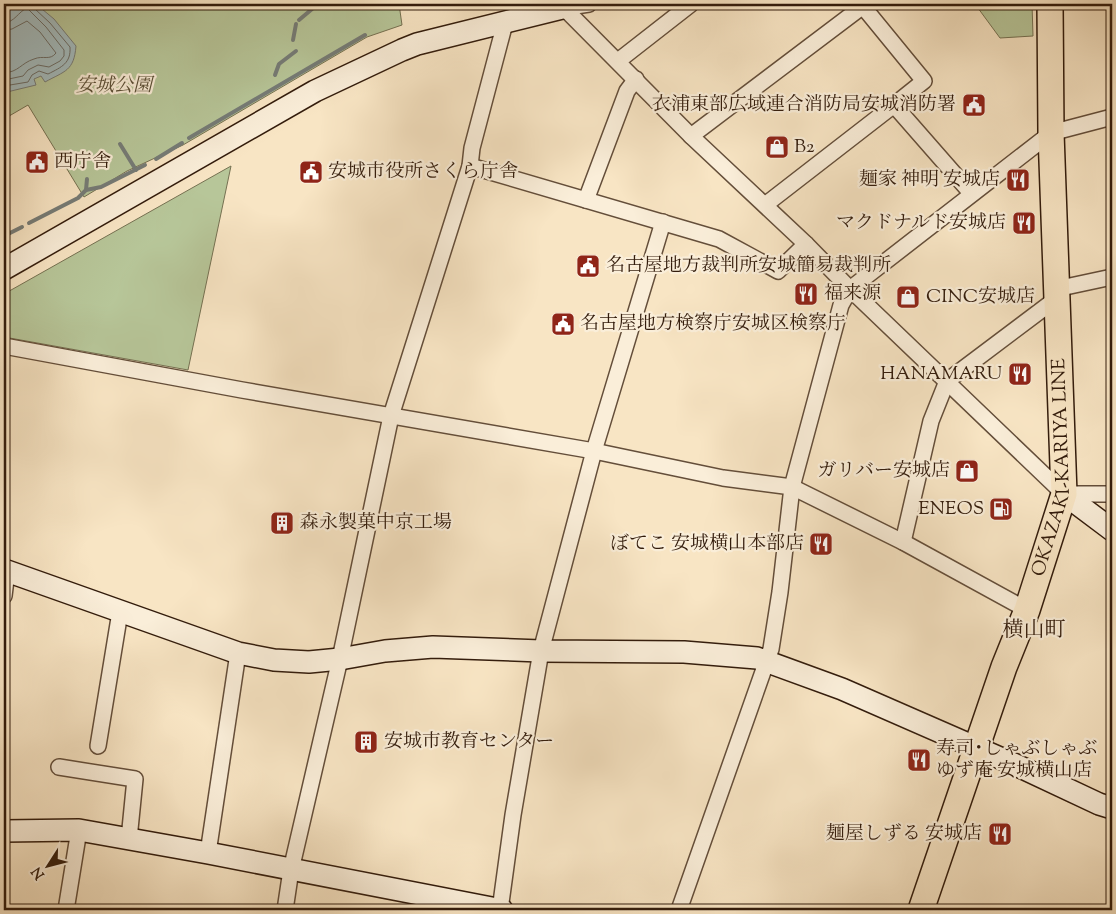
<svg xmlns="http://www.w3.org/2000/svg" width="1116" height="914" font-family="'Sorts Mill Goudy','Noto Serif JP',serif">
  <style>
    .green { fill: #b7c699; stroke: #757152 }
    .water { fill: #a3bcbf; stroke: #767c77 }
    .lines { fill: none; stroke-linecap: round; stroke-linejoin: round }
    .shore { stroke: #6b6c66; stroke-width: 1 }
    .stream { stroke: #767c77; stroke-width: 4 }
    .street-casing { stroke: #644e3a; stroke-width: 18 }
    .secondary-casing { stroke: #331c0c; stroke-width: 24 }
    .primary-casing { stroke: #331c0c; stroke-width: 28 }
    .street { stroke: #faeed9; stroke-width: 15 }
    .secondary { stroke: #faeed9; stroke-width: 21 }
    .primary { stroke: #f8e5c4; stroke-width: 25 }
    .labels { text-anchor: middle; dominant-baseline: central; stroke-width: 4.5; stroke-linejoin: round; paint-order: stroke }
    .park-label { font-size: 19px; font-style: italic; fill: #5b4f36; stroke: #faeed9 }
    .poi-label { font-size: 19px; fill: #331c0c; stroke: #faeed9; text-anchor: start }
    .street-label { font-size: 19px; fill: #331c0c; stroke: #faeed9 }
    .quarter-label { font-size: 21px; fill: #331c0c; stroke: #faeed9 }
  </style>
  <rect width="100%" height="100%" fill="#f8e5c4"/>
  <filter id="stains"><feTurbulence type="fractalNoise" baseFrequency=".004" numOctaves="4"/><feColorMatrix values="0 0 0 0 .2 0 0 0 0 .09 0 0 0 0 .02 0 0 0 .5 -.17"/></filter>
  <radialGradient id="worn" r=".72"><stop offset=".6" stop-color="#630" stop-opacity="0"/><stop offset="1" stop-color="#630" stop-opacity=".3"/></radialGradient>
  <!-- green -->
  <g class="green">
    <polygon points="4,4 399,4 402,25 367,37 183,145 127,171 84,197 28,105 4,119"/>
    <polygon points="975,4 1032,4 1033,36 1000,38"/>
    <polygon points="231,166 188,370 4,337 4,294"/>
  </g>
  <!-- water -->
  <path class="water" d="M15 4H36L54 19 76 46C74 71 65 71 45 82L41 76 34 79 36 85 7 92 4 91V13Z"/>
  <g class="lines">
    <!-- shore -->
    <g class="shore">
      <path d="M4 23C15 22 18 12 27 8L46 27 64 50V56L60 61 49 67 38 65 28 70 23 76 4 80"/>
      <path d="M4 30 12 29 27 21 40 32 56 53C50 61 43 55 34 59 21 63 19 72 4 73"/>
      <path d="M4 86 28 82 32 75 39 71 48 74C62 67 71 63 70 47L50 23 35 9 33 4"/>
    </g>
    <!-- stream -->
    <g class="stream">
      <polyline points="299,20 318,4"/>
      <polyline points="293,40 296,24"/>
      <polyline points="275,75 279,64 296,51"/>
      <polyline points="189,138 365,35"/>
      <polyline points="120,144 136,170"/>
      <polyline points="156,159 182,143"/>
      <polyline points="86,190 87,179"/>
      <polyline points="29,223 78,198 86,190 101,187 145,165"/>
      <polyline points="4,236 22,227"/>
    </g>
    <!-- street casing -->
    <g class="street-casing">
      <g id="street">
        <polyline points="560,4 691,136 806,244 850,289 1064,494 1112,494"/>
        <polyline points="861,4 924,81 894,105 971,193"/>
        <polyline points="562,8 589,4"/>
        <polyline points="618,61 691,4"/>
        <polyline points="691,136 863,6"/>
        <polyline points="470,166 719,239 778,271 806,244"/>
        <polyline points="586,200 627,91 636,79"/>
        <polyline points="765,205 894,105"/>
        <polyline points="1056,289 1112,277"/>
        <polyline points="4,346 242,390 594,451 723,478 792,487 903,542 1027,610"/>
        <polyline points="903,542 931,421 947,381 1056,299"/>
        <polyline points="4,596 7,571"/>
        <polyline points="98,746 120,612"/>
        <polyline points="59,767 135,779 129,839"/>
        <polyline points="208,853 238,653"/>
        <polyline points="66,910 79,830"/>
        <polyline points="285,910 291,870 340,659 391,416 470,166 472,148 505,23"/>
        <polyline points="500,910 513,815 541,651 594,451 663,222"/>
        <polyline points="679,910 771,649 780,592 792,487 841,305 850,289 1051,133 1112,117"/>
      </g>
    </g>
    <!-- secondary casing -->
    <g class="secondary-casing">
      <g id="secondary">
        <polyline points="4,269 315,91 402,50 417,44 562,8"/>
        <polyline points="1064,494 1112,530"/>
        <polyline points="4,570 238,653 274,660 309,662 340,659 385,651 433,647 541,651 684,652 757,658 842,689 1016,765 1099,804 1112,808"/>
        <polyline points="4,831 79,830 208,853 502,910"/>
      </g>
    </g>
    <!-- primary casing -->
    <g class="primary-casing">
      <g id="primary">
        <path id="s1" d="M921 910 1004 667 1027 610 1064 494 1051 133 1050 4"/>
      </g>
    </g>
    <!-- street -->
    <use href="#street" class="street"/>
    <!-- secondary -->
    <use href="#secondary" class="secondary"/>
    <!-- primary -->
    <use href="#primary" class="primary"/>
  </g>
  <!-- icons -->
  <defs>
    <g id="civic-square" transform="scale(1.25)"><rect x="-9" y="-9" width="18" height="18" rx="4" fill="#8f2418" stroke="#faeed9"/><path d="M-.6-6.5H3V-4.5H.6V-3L4-1V1h2V6H-6V1h2V-1L-.6-3ZM-1.2 2.5V6h2.4V2.5Z" fill="#fff"/></g>
    <g id="shop-square" transform="scale(1.25)"><rect x="-9" y="-9" width="18" height="18" rx="4" fill="#8f2418" stroke="#faeed9"/><path d="M-5-2.5h2.3a2.7 3.5 0 0 1 5.4 0H5L5.5 6h-11ZM-1.5-2.5h3a1.5 2.3 0 0 0-3 0Z" fill="#fff"/></g>
    <g id="restaurant-square" transform="scale(1.25)"><rect x="-9" y="-9" width="18" height="18" rx="4" fill="#8f2418" stroke="#faeed9"/><path d="M-5-6h1v4h1v-4h1v4h1v-4h1v5L-1.5 .5V6h-2V.5L-5-1ZM5-6V6H3V1.5H1.5Q1.5-4 5-6Z" fill="#fff"/></g>
    <g id="fuel-square" transform="scale(1.25)"><rect x="-9" y="-9" width="18" height="18" rx="4" fill="#8f2418" stroke="#faeed9"/><path d="M-5.5-6h7V0h2V4h1.3V-2.5L3-4.5l.8-.8L6-3V5H2.5V1h-1V6h-7ZM-4.2-4.7v3.2H.2V-4.7Z" fill="#fff"/></g>
    <g id="building-square" transform="scale(1.25)"><rect x="-9" y="-9" width="18" height="18" rx="4" fill="#8f2418" stroke="#faeed9"/><path d="M-4-6H4V6H1V3H-1V6H-4ZM-2.5-4.3h1.7v1.8h-1.7ZM.8-4.3h1.7v1.8H.8ZM-2.5-1h1.7V.8h-1.7ZM.8-1h1.7V.8H.8Z" fill="#fff"/></g>
  </defs>
  <g fill-rule="evenodd">
    <use href="#civic-square" x="974" y="105"/>
    <use href="#shop-square" x="777" y="147"/>
    <use href="#civic-square" x="37" y="162"/>
    <use href="#civic-square" x="311" y="172"/>
    <use href="#restaurant-square" x="1018" y="180"/>
    <use href="#restaurant-square" x="1024" y="223"/>
    <use href="#civic-square" x="588" y="266"/>
    <use href="#restaurant-square" x="806" y="294"/>
    <use href="#shop-square" x="908" y="297"/>
    <use href="#civic-square" x="563" y="324"/>
    <use href="#restaurant-square" x="1020" y="374"/>
    <use href="#shop-square" x="967" y="471"/>
    <use href="#fuel-square" x="1001" y="509"/>
    <use href="#building-square" x="282" y="523"/>
    <use href="#restaurant-square" x="821" y="544"/>
    <use href="#building-square" x="366" y="742"/>
    <use href="#restaurant-square" x="919" y="760"/>
    <use href="#restaurant-square" x="1000" y="834"/>
  </g>
  <g class="labels">
    <!-- park labels -->
    <g class="park-label">
      <text x="114" y="86">安城公園</text>
    </g>
    <!-- poi labels -->
    <g class="poi-label">
      <text x="956" y="105" text-anchor="end">衣浦東部広域連合消防局安城消防署</text>
      <text x="794" y="147">B2</text>
      <text x="54" y="162">西庁舎</text>
      <text x="328" y="172">安城市役所さくら庁舎</text>
      <text x="1000" y="180" text-anchor="end">麺家 神明 安城店</text>
      <text x="1006" y="223" text-anchor="end">マクドナルド安城店</text>
      <text x="606" y="266">名古屋地方裁判所安城簡易裁判所</text>
      <text x="824" y="294">福来源</text>
      <text x="926" y="297">CINC安城店</text>
      <text x="580" y="324">名古屋地方検察庁安城区検察庁</text>
      <text x="1002" y="374" text-anchor="end">HANAMARU</text>
      <text x="950" y="471" text-anchor="end">ガリバー安城店</text>
      <text x="984" y="509" text-anchor="end">ENEOS</text>
      <text x="300" y="523">森永製菓中京工場</text>
      <text x="804" y="544" text-anchor="end">ぼてこ 安城横山本部店</text>
      <text x="384" y="742">安城市教育センター</text>
      <text x="936" y="749">寿司･しゃぶしゃぶ<tspan x="936" dy="22">ゆず庵 安城横山店</tspan></text>
      <text x="982" y="834" text-anchor="end">麺屋しずる 安城店</text>
    </g>
    <!-- street labels -->
    <g class="street-label">
      <text stroke="none"><textPath href="#s1" startOffset="465">OKAZAKI-KARIYA LINE</textPath></text>
    </g>
    <!-- quarter labels -->
    <g class="quarter-label">
      <text x="1034" y="631">横山町</text>
    </g>
  </g>
  <!-- margin -->
  <rect width="1116" height="914" fill="none" stroke="#f8e5c4" stroke-width="20"/>
  <rect x="5" y="5" width="1106" height="904" fill="none" stroke="#331c0c" stroke-width="2.5"/>
  <rect x="10" y="10" width="1096" height="894" fill="none" stroke="#331c0c"/>
  <!-- north arrow -->
  <g transform="translate(48 866) rotate(234)" stroke="#faeed9" stroke-width="4" paint-order="stroke">
  <path d="M0-4L9 19L0 12L-9 19Z" fill="#331c0c"/>
  <text y="-8" font-size="14" font-weight="bold" text-anchor="middle" fill="#331c0c">N</text>
  </g>
  <rect width="100%" height="100%" filter="url(#stains)"/>
  <rect width="100%" height="100%" fill="url(#worn)"/>
</svg>
